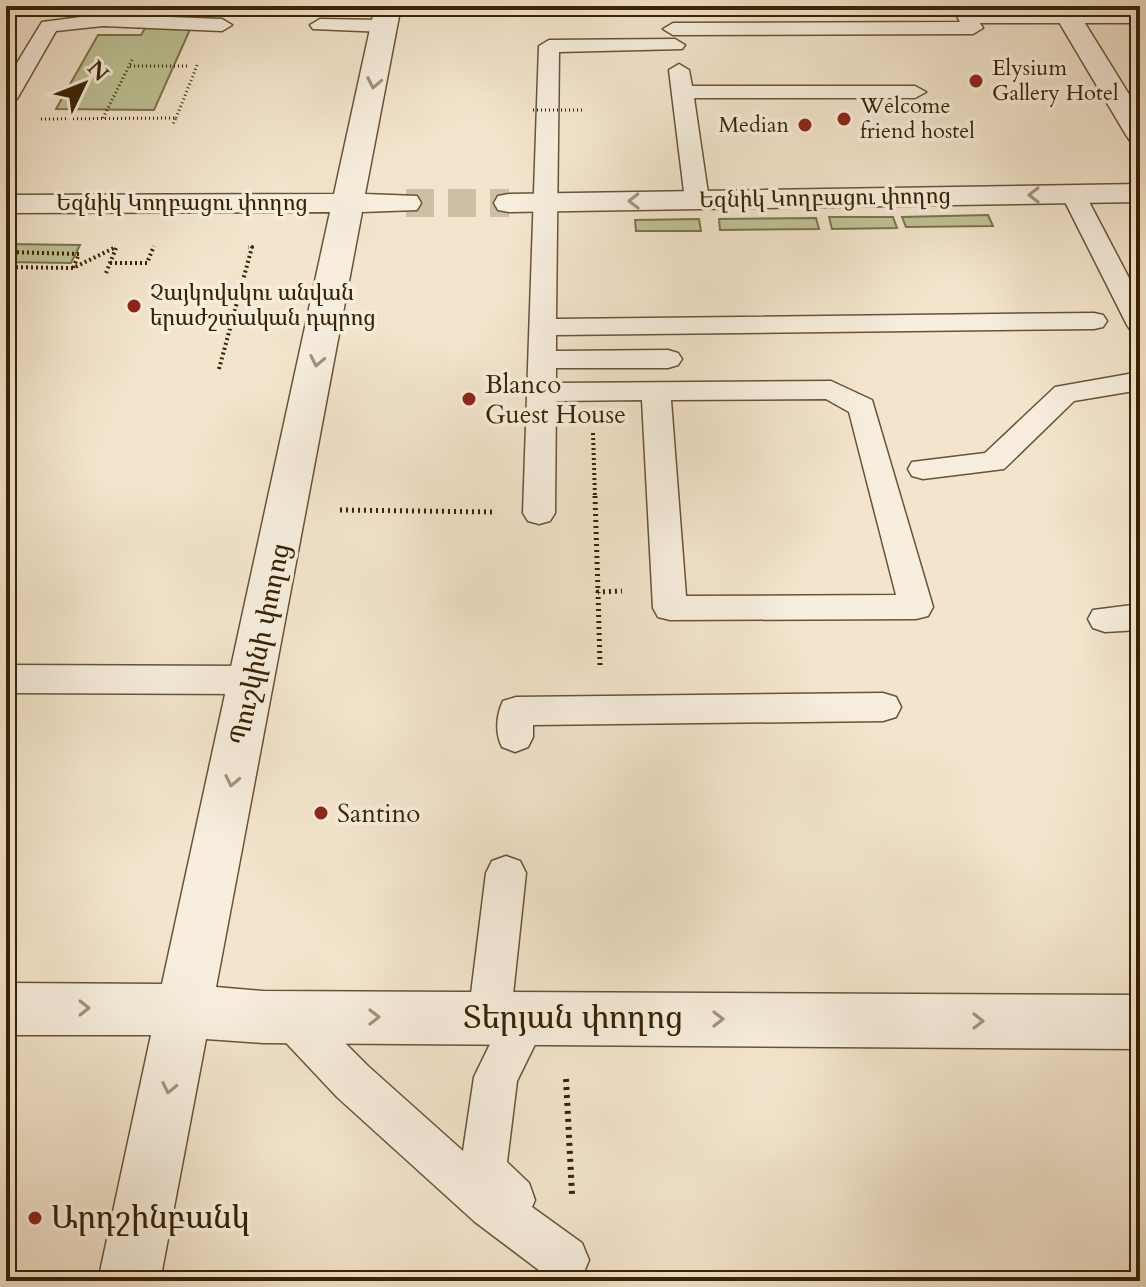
<svg xmlns="http://www.w3.org/2000/svg" width="1146" height="1287" font-family="Cardo,'Noto Serif Armenian',serif">
  <style>
    .green { fill: #bec396; stroke: #7c724c; stroke-width: 2 }
    .lines { fill: none; stroke-linecap: round; stroke-linejoin: round }
    .tertiary-tunnel { stroke: #cebea4; stroke-width: 28; stroke-dasharray: 28 14; stroke-linecap: butt }
    .service-casing { stroke: #685335; stroke-width: 3 }
    .minor-casing { stroke: #685335; stroke-width: 3 }
    .tertiary-casing { stroke: #685335; stroke-width: 3 }
    .path-far3 { stroke: #392202; stroke-width: 3; stroke-dasharray: 1 3; stroke-linecap: butt }
    .path-far2 { stroke: #392202; stroke-width: 4; stroke-dasharray: 2 3; stroke-linecap: butt }
    .path-far1 { stroke: #392202; stroke-width: 5; stroke-dasharray: 2 4; stroke-linecap: butt }
    .path { stroke: #392202; stroke-width: 6; stroke-dasharray: 3 5; stroke-linecap: butt }
    .service { fill: #f7eede; fill-rule: evenodd }
    .minor { fill: #f7eede; fill-rule: evenodd }
    .tertiary { fill: #f7eede; fill-rule: evenodd }
    .path-bridge { stroke: #392202; stroke-width: 3; stroke-dasharray: 1 3; stroke-linecap: butt }
    .oneway { stroke: #a2927b }
    .poi-dot { fill: #8f2418; stroke: #f7eede; stroke-width: 3 }
    .labels { text-anchor: middle; dominant-baseline: central; stroke-width: 7; stroke-linejoin: round; paint-order: stroke }
    .far-poi-label { font-size: 22px; fill: #392202; stroke: #f7eede; text-anchor: start }
    .far-street-label { font-size: 22px; fill: #392202; stroke: #f7eede }
    .poi-label { font-size: 26px; fill: #392202; stroke: #f7eede; text-anchor: start }
    .street-label { font-size: 26px; fill: #392202; stroke: #f7eede }
    .near-street-label { font-size: 32px; fill: #392202; stroke: #f7eede }
    .near-poi-label { font-size: 32px; fill: #392202; stroke: #f7eede; text-anchor: start }
  </style>
  <rect width="100%" height="100%" fill="#f3e5cd"/>
  <filter id="stains"><feTurbulence type="fractalNoise" baseFrequency=".0025" numOctaves="4"/><feColorMatrix values="0 0 0 0 .2 0 0 0 0 .09 0 0 0 0 .02 0 0 0 .5 -.17"/></filter>
  <radialGradient id="worn" r=".72"><stop offset=".6" stop-color="#630" stop-opacity="0"/><stop offset="1" stop-color="#630" stop-opacity=".3"/></radialGradient>
  <!-- green -->
  <g class="green">
    <polygon points="147,25 192,25 154,110 56,109 98,35 141,35"/>
    <polygon points="988,215 993,226 906,227 902,217"/>
    <polygon points="893,217 897,228 832,229 829,217"/>
    <polygon points="816,218 819,229 720,230 719,219"/>
    <polygon points="699,219 701,231 636,231 635,220"/>
    <polygon points="6,244 80,245 71,263 6,262"/>
  </g>
  <g class="lines">
    <!-- tertiary-tunnel -->
    <polyline class="tertiary-tunnel" points="406,203 509,203"/>
    <!-- service casing -->
    <g class="service-casing">
      <g id="service">
        <polygon points="100,6 120,6 116,15 222,19 232,25 222,31 103,26 56,31 17,99 6,105 6,81 42,22 96,15"/>
        <polygon points="952,6 972,6 974,11 1140,11 1140,23 980,23 983,28 973,34 673,35 663,29 673,23 960,22"/>
        <polygon points="320,19 385,20 395,26 385,32 313,29 310,25"/>
        <path d="M675 39 685 45 682 49 559 52 556 319 1094 313 1103 315 1107 321 1103 327 1094 329 556 335V351L668 350 678 353 682 359 678 365 668 368H556V383L831 381 872 400 933 607 928 616 916 619 670 620 658 617 653 608 642 400 556 401 555 513 550 521 539 524 528 521 523 513 539 46 549 40ZM826 399 849 412 896 595 686 596 671 400Z"/>
        <polygon points="679,64 689,70 692,86 915,86 926,92 915,98 694,98 709,200 705,205 689,205 685,200 669,70"/>
        <polygon points="1073,187 1081,189 1085,194 1140,299 1140,333 1131,331 1127,325 1061,194 1065,189"/>
        <polygon points="1140,372 1140,390 1074,401 1004,469 923,479 912,476 908,469 912,462 985,453 1055,387"/>
        <polygon points="1140,604 1140,630 1105,632 1093,628 1088,619 1093,610"/>
        <polygon points="6,665 252,666 264,670 269,680 264,690 252,694 6,693"/>
        <path d="M883 693 896 697 901 707 896 717 883 721 533 725V737L528 747 515 752 502 747C495 733 496 716 503 701L516 697Z"/>
        <polygon points="506,856 520,861 526,873 512,1004 527,998 542,1004 548,1018 517,1081 507,1162 529,1183 535,1200 532,1207 582,1243 589,1260 582,1277 572,1281 548,1277 475,1222 337,1097 274,1030 268,1016 274,1002 289,996 304,1002 368,1066 463,1151 474,1077 494,1036 489,1038 474,1032 468,1018 486,873 492,861"/>
      </g>
    </g>
    <!-- minor casing -->
    <g class="minor-casing">
      <polygon id="minor" points="1069,9 1078,12 1140,112 1140,144 1130,141 1126,135 1056,17 1060,12"/>
    </g>
    <!-- tertiary casing -->
    <g class="tertiary-casing">
      <g id="tertiary">
        <polygon points="375,6 401,6 365,194 417,196 421,203 417,210 362,212 216,987 263,991 1140,995 1140,1049 263,1043 206,1039 160,1281 98,1281 151,1035 6,1035 6,983 162,984 330,212 6,213 6,195 334,194"/>
        <polygon points="1140,184 1140,202 509,212 498,210 494,203 498,196 509,194"/>
      </g>
    </g>
    <!-- path-far3 -->
    <g class="path-far3">
      <polyline points="130,66 188,66"/>
      <polyline points="103,118 133,58"/>
      <polyline points="176,118 198,63"/>
      <polyline points="41,119 176,118 173,124"/>
    </g>
    <!-- path-far2 -->
    <g class="path-far2">
      <polyline points="7,252 79,254 73,268"/>
      <polyline points="110,263 147,263 154,246"/>
      <polyline points="6,267 73,268 116,247"/>
      <polyline points="106,273 116,248"/>
      <polyline points="219,369 252,247 248,247"/>
      <polyline points="593,433 595,498"/>
    </g>
    <!-- path-far1 -->
    <g class="path-far1">
      <polyline points="595,496 598,592"/>
      <polyline points="340,510 494,512"/>
      <polyline points="600,665 598,592 622,591"/>
    </g>
    <!-- path -->
    <polyline class="path" points="566,1079 572,1194"/>
    <!-- service -->
    <use href="#service" class="service"/>
    <!-- minor -->
    <use href="#minor" class="minor"/>
    <!-- tertiary -->
    <use href="#tertiary" class="tertiary"/>
    <!-- path-bridge -->
    <polyline class="path-bridge" points="533,110 583,110"/>
  </g>
  <!-- one-way arrows -->
  <defs><path id="oneway-chevron" d="M-2-3.5L2.5 0L-2 3.5" fill="none" stroke-width="1.6" stroke-linecap="round" stroke-linejoin="round" transform="scale(2)"/></defs>
  <g class="oneway">
    <use href="#oneway-chevron" transform="translate(374 83) rotate(101)"/>
    <use href="#oneway-chevron" transform="translate(1034 195) rotate(179)"/>
    <use href="#oneway-chevron" transform="translate(634 201) rotate(179)"/>
    <use href="#oneway-chevron" transform="translate(317 361) rotate(102)"/>
    <use href="#oneway-chevron" transform="translate(232 781) rotate(102)"/>
    <use href="#oneway-chevron" transform="translate(84 1008)"/>
    <use href="#oneway-chevron" transform="translate(374 1017)"/>
    <use href="#oneway-chevron" transform="translate(718 1019)"/>
    <use href="#oneway-chevron" transform="translate(978 1021)"/>
    <use href="#oneway-chevron" transform="translate(169 1088) rotate(102)"/>
  </g>
  <!-- markers -->
  <g class="poi-dot">
    <circle cx="976" cy="81" r="8"/>
    <circle cx="844" cy="119" r="8"/>
    <circle cx="805" cy="125" r="8"/>
    <circle cx="134" cy="306" r="8"/>
    <circle cx="469" cy="399" r="8"/>
    <circle cx="321" cy="813" r="8"/>
    <circle cx="35" cy="1218" r="8"/>
  </g>
  <g class="labels">
    <!-- far-poi labels -->
    <g class="far-poi-label">
      <text x="992" y="68">Elysium<tspan x="992" dy="25">Gallery Hotel</tspan></text>
      <text x="860" y="106">Welcome<tspan x="860" dy="25">friend hostel</tspan></text>
      <text x="789" y="125" text-anchor="end">Median</text>
      <text x="150" y="293">Չայկովսկու անվան<tspan x="150" dy="25">երաժշտական դպրոց</tspan></text>
    </g>
    <!-- far-street labels -->
    <g class="far-street-label">
      <text transform="translate(825 198) rotate(-1)">Եզնիկ Կողբացու փողոց</text>
      <text x="182" y="203">Եզնիկ Կողբացու փողոց</text>
    </g>
    <!-- poi labels -->
    <g class="poi-label">
      <text x="485" y="384">Blanco<tspan x="485" dy="30">Guest House</tspan></text>
      <text x="337" y="813">Santino</text>
    </g>
    <!-- street labels -->
    <g class="street-label">
      <text transform="translate(260 644) rotate(-78)">Պուշկինի փողոց</text>
    </g>
    <!-- near-street labels -->
    <g class="near-street-label">
      <text x="573" y="1018">Տերյան փողոց</text>
    </g>
    <!-- near-poi labels -->
    <g class="near-poi-label">
      <text x="51" y="1218">Արդշինբանկ</text>
    </g>
  </g>
  <!-- margin -->
  <rect width="1146" height="1287" fill="none" stroke="#f3e5cd" stroke-width="32"/>
  <rect x="8" y="8" width="1130" height="1271" fill="none" stroke="#392202" stroke-width="4"/>
  <rect x="16" y="16" width="1114" height="1255" fill="none" stroke="#392202" stroke-width="2"/>
  <!-- north arrow -->
  <g transform="translate(84 84) rotate(47)" stroke="#f7eede" stroke-width="6" paint-order="stroke">
  <path d="M0-6L14 30L0 20L-14 30Z" fill="#392202"/>
  <text y="-12" font-size="22" font-weight="bold" text-anchor="middle" fill="#392202">N</text>
  </g>
  <rect width="100%" height="100%" filter="url(#stains)"/>
  <rect width="100%" height="100%" fill="url(#worn)"/>
</svg>
